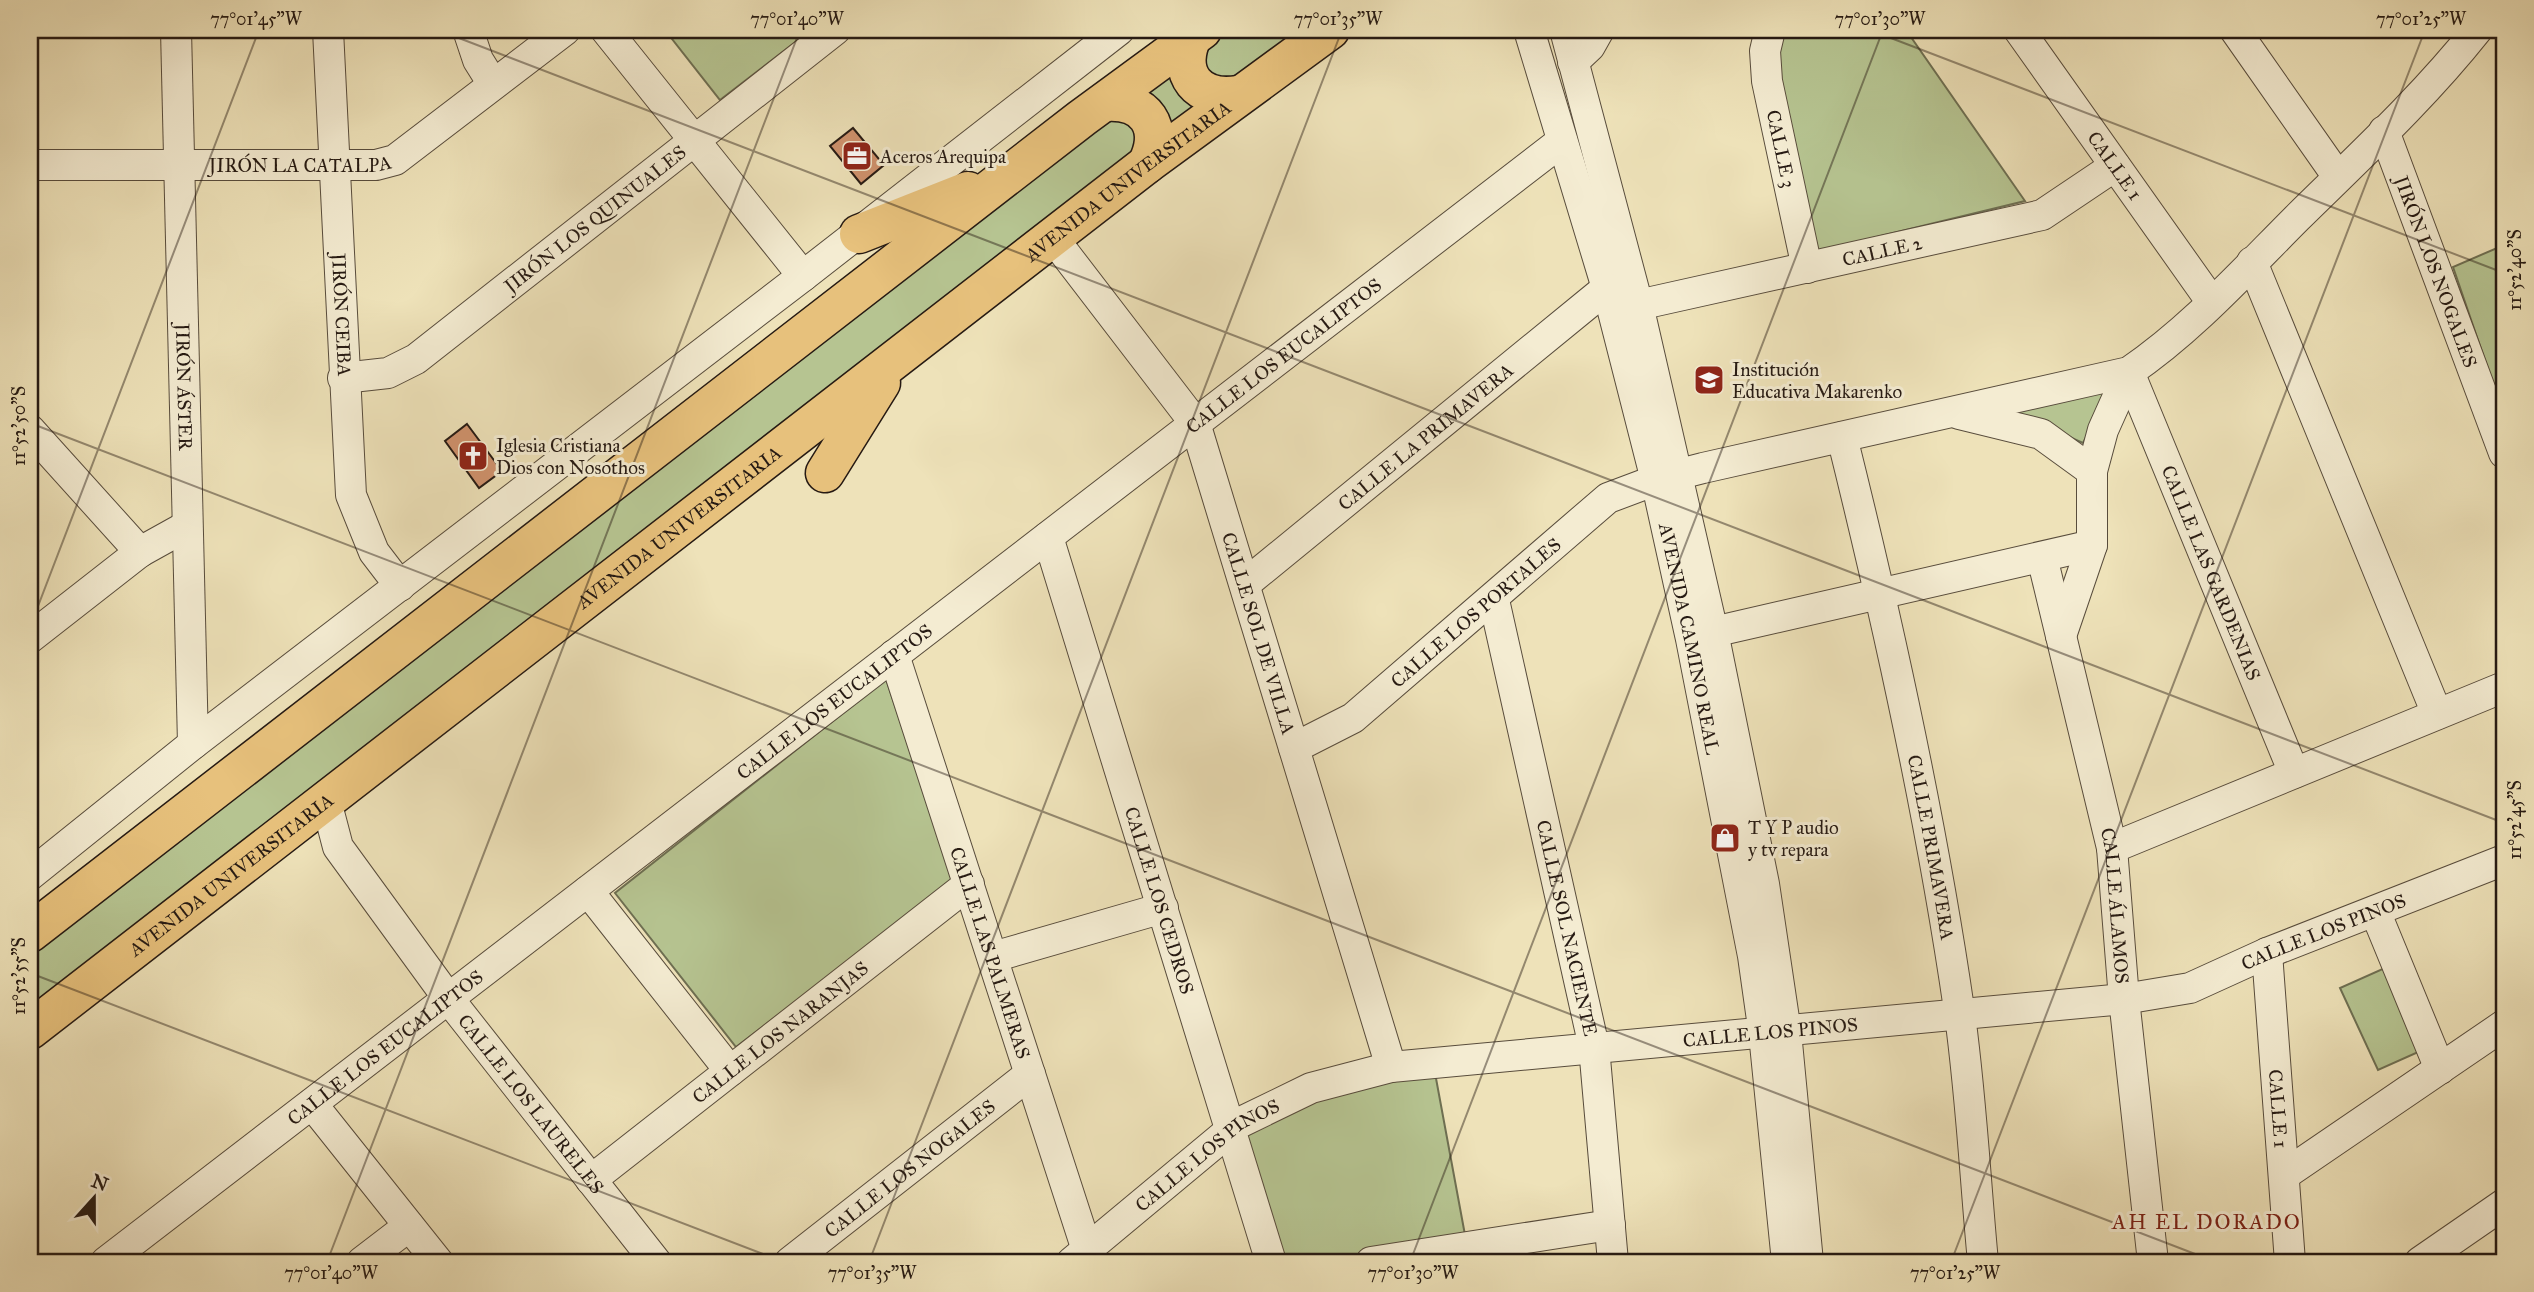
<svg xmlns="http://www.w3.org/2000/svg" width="2534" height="1292" font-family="'IM FELL Great Primer',serif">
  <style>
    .green { fill: #b6c491; stroke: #6e6f52; stroke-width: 2 }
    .building { fill: #d0926d; stroke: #261a13; stroke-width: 2 }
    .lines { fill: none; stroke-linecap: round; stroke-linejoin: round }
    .minor-casing { stroke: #584c3c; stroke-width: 32 }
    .major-casing { stroke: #261a13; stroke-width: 41 }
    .minor { stroke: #f4ecd2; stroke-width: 30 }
    .major { stroke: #e7c17c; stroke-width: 38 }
    .ticks { fill: none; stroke: #261a13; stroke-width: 2; stroke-opacity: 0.45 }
    .labels { text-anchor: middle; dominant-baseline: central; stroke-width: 6; stroke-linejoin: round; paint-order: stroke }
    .street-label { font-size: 19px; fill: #261a13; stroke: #f4ecd2 }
    .poi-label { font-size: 19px; fill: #261a13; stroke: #f4ecd2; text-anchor: start }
    .neighbourhood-label { font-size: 21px; letter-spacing: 2px; fill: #7a1f14; stroke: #f4ecd2 }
    .neatline { fill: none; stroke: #261a13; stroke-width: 2.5 }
    .ticks-label { font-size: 18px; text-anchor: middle; fill: #261a13 }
  </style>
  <rect width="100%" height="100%" fill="#eee2b9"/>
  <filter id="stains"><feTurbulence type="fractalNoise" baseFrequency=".00286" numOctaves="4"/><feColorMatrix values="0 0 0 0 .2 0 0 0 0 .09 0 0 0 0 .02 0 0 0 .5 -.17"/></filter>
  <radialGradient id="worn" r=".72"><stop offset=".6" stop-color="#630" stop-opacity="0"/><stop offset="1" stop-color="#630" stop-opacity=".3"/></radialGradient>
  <!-- green -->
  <g class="green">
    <polygon points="665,30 811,30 720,100"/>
    <polygon points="1221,30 1315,30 30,1018 30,946"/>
    <path d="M1781 30H1906L2025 201 1815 252C1803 198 1768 80 1781 30Z"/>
    <polygon points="2504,245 2504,416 2453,267"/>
    <polygon points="2113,386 2083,443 2010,411"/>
    <polygon points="886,679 954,881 736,1047 615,893"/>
    <polygon points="2387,967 2425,1049 2378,1070 2340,988"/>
    <polygon points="1435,1073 1465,1235 1397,1245 1332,1262 1280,1262 1241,1137 1286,1112 1356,1086"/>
  </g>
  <!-- building -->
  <g class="building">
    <polygon points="853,128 884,165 861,184 830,146"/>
    <polygon points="467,424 502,471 479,488 445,441"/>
  </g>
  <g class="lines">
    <!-- minor casing -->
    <g class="minor-casing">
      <g id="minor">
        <path id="s1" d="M176 30 193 744"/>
        <path id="s2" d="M328 30 351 495 374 552 400 586"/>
        <polyline points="468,30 478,60 493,84"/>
        <polyline points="606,30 803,276"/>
        <path id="s3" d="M1529 30 1607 288 1656 480 1691 639 1753 956 1764 1034 1787 1262"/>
        <polyline points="1565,30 1638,305 1713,632 1764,884 1786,1032 1808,1262"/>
        <path id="s4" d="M1770 30 1765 51 1767 81 1807 268"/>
        <path id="s5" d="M2019 30 2211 301"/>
        <polyline points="2235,30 2338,177"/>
        <polyline points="1573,62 1590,46 1599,30"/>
        <path id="s6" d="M2384 131 2504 453"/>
        <path id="s7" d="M30 165H376L395 160 565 30"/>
        <path id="s8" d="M1053 238 1195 423 1391 1067"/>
        <polyline points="2252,262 2437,714"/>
        <path id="s9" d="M1638 305 2042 215 2115 166"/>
        <path id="s10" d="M2129 372 2294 773"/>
        <path id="s11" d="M343 378 388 373 416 359 835 30"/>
        <polyline points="1959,414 2041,434 2092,471 2092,545 2061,636"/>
        <polyline points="30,430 140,552"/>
        <path id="s12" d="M1842 437C1889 626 1931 816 1959 1009 1971 1092 1975 1178 1983 1262"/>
        <polyline points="2092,471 2103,430 2129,372"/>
        <path id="s13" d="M1048 537 1271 1262"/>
        <path id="s14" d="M2042 557 2112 848 2124 999 2153 1262"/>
        <path id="s15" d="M1245 584 1607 288"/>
        <path id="s16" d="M1494 600 1594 1047 1613 1262"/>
        <polyline points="1713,632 2092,545"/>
        <polyline points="30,638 140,552 185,527"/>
        <path id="s17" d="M894 655 1087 1250"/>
        <path id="s18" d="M1294 748 1353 718 1608 498 1656 480 1703 468 2129 372C2191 330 2244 271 2297 218 2359 157 2423 98 2477 30"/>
        <path id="s19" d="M326 801 338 847 448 998 656 1262"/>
        <polyline points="2112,848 2504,687"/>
        <polyline points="30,875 193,744 803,276 1119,30"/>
        <polyline points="588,891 730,1071"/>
        <polyline points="2375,911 2440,1069"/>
        <path id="s20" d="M2267 953 2290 1262"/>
        <polyline points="993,957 1163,908"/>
        <polyline points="312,1104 438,1262"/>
        <polyline points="2284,1175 2504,1025"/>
        <path id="s21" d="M591 1180 969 884"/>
        <path id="s22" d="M106 1262 1562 141"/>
        <polyline points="362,1262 409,1226"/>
        <path id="s23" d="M790 1262 1030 1074"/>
        <path id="s24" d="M1072 1262 1239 1123 1311 1088 1391 1067 2124 999 2190 988 2267 953 2504 860"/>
        <polyline points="1371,1262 1610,1225"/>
        <polyline points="2420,1262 2504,1204"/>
      </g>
    </g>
    <!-- major casing -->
    <g class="major-casing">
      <g id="major">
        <path d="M1192 37C1176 75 1198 101 1238 95"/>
        <path d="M1105 102C1146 99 1165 127 1147 164"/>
        <polyline points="859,234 968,191"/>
        <polyline points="825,473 881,383"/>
        <polyline points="30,933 1082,118 1202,30"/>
        <path id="s25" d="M30 1030 1147 164 1330 30"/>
      </g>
    </g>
    <!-- minor -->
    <use href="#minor" class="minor"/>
    <!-- major -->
    <use href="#major" class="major"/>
  </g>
  <!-- ticks -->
  <path class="ticks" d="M438 30 2504 823M1870 30 2504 273M30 423 2216 1262M30 627 259 30M30 973 784 1262M327 1262 800 30M869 1262 1342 30M1410 1262 1883 30M1951 1262 2425 30M2493 1262 2504 1233"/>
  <!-- icons -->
  <defs>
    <g id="office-square" transform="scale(1.575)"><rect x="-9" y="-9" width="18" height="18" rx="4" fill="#8f2418" stroke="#f4ecd2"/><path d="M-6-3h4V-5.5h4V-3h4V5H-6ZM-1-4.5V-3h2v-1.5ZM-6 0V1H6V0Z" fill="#fff"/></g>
    <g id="school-square" transform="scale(1.575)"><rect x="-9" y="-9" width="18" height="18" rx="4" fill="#8f2418" stroke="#f4ecd2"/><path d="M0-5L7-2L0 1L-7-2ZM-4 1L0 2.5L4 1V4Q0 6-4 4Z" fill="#fff"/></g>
    <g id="church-square" transform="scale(1.575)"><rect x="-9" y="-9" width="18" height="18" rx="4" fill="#8f2418" stroke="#f4ecd2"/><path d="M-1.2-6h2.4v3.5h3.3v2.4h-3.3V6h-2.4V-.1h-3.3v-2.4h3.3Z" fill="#fff"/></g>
    <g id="shop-square" transform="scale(1.575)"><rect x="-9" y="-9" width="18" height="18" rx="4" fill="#8f2418" stroke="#f4ecd2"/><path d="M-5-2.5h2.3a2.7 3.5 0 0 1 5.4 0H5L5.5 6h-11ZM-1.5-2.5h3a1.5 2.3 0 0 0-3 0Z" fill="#fff"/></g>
  </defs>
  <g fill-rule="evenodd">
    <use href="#office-square" x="857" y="156"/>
    <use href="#school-square" x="1709" y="380"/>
    <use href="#church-square" x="473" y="456"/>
    <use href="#shop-square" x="1725" y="838"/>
  </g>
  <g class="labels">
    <!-- street labels -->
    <g class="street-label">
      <text stroke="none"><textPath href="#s4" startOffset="121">CALLE 3</textPath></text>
      <text stroke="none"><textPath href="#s7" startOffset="270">JIRÓN LA CATALPA</textPath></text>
      <text stroke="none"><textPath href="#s5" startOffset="166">CALLE 1</textPath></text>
      <text stroke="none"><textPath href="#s25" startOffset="1388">AVENIDA UNIVERSITARIA</textPath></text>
      <text stroke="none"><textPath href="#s11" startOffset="304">JIRÓN LOS QUINUALES</textPath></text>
      <text stroke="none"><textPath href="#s9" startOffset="250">CALLE 2</textPath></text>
      <text stroke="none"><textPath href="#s6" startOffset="150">JIRÓN LOS NOGALES</textPath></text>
      <text stroke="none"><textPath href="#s2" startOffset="285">JIRÓN CEIBA</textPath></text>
      <text stroke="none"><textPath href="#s22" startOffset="1486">CALLE LOS EUCALIPTOS</textPath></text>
      <text stroke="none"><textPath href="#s1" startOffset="357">JIRÓN ÁSTER</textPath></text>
      <text stroke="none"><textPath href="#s15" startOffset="233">CALLE LA PRIMAVERA</textPath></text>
      <text stroke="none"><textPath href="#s25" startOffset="821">AVENIDA UNIVERSITARIA</textPath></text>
      <text stroke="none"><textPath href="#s10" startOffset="217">CALLE LAS GARDENIAS</textPath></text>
      <text stroke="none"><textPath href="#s18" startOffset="228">CALLE LOS PORTALES</textPath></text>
      <text stroke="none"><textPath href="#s8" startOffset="453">CALLE SOL DE VILLA</textPath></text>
      <text stroke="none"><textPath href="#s3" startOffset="630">AVENIDA CAMINO REAL</textPath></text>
      <text stroke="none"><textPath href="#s22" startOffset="919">CALLE LOS EUCALIPTOS</textPath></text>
      <text stroke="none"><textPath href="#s12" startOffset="420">CALLE PRIMAVERA</textPath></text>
      <text stroke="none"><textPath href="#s25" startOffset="254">AVENIDA UNIVERSITARIA</textPath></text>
      <text stroke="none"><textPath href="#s13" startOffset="380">CALLE LOS CEDROS</textPath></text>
      <text stroke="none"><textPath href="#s14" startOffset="357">CALLE ÁLAMOS</textPath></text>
      <text stroke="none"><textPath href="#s16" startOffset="336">CALLE SOL NACIENTE</textPath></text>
      <text stroke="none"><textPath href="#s24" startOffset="1328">CALLE LOS PINOS</textPath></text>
      <text stroke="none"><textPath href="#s17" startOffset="313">CALLE LAS PALMERAS</textPath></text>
      <text stroke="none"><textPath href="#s21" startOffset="240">CALLE LOS NARANJAS</textPath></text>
      <text stroke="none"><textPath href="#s24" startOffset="761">CALLE LOS PINOS</textPath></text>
      <text stroke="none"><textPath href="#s22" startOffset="352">CALLE LOS EUCALIPTOS</textPath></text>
      <text stroke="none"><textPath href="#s19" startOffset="369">CALLE LOS LAURELES</textPath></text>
      <text stroke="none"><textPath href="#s20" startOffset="156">CALLE 1</textPath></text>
      <text stroke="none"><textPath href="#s24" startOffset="173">CALLE LOS PINOS</textPath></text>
      <text stroke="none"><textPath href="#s23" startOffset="152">CALLE LOS NOGALES</textPath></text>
    </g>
    <!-- poi labels -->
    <g class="poi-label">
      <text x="880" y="156">Aceros Arequipa</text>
      <text x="1732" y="369">Institución<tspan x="1732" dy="22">Educativa Makarenko</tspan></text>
      <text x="496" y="445">Iglesia Cristiana<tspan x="496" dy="22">Dios con Nosothos</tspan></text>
      <text x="1748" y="827">T Y P audio<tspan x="1748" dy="22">y tv repara</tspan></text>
    </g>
    <!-- neighbourhood labels -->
    <g class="neighbourhood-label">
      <text x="2207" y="1222">AH EL DORADO</text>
    </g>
  </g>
  <!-- margin -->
  <rect width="2534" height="1292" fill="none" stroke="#eee2b9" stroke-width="77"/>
  <!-- north arrow -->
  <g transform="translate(94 1198) rotate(21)" stroke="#f4ecd2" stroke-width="5" paint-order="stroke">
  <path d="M0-5L12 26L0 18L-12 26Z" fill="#261a13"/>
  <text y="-10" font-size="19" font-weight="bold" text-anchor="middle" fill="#261a13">N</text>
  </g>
  <rect x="38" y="38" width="2458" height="1216" class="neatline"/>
  <g class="ticks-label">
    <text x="256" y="25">77°01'45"W</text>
    <text x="797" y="25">77°01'40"W</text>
    <text x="1338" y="25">77°01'35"W</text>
    <text x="1880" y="25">77°01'30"W</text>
    <text x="2421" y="25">77°01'25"W</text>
    <text transform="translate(2515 270) rotate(-90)" y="6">11°52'40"S</text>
    <text transform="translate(19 426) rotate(-90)" y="6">11°52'50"S</text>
    <text transform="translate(2515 820) rotate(-90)" y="6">11°52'45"S</text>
    <text transform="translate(19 976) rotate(-90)" y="6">11°52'55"S</text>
    <text x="331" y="1279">77°01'40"W</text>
    <text x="872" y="1279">77°01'35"W</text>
    <text x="1413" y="1279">77°01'30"W</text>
    <text x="1955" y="1279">77°01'25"W</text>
  </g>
  <rect width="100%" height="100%" filter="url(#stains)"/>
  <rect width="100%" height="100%" fill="url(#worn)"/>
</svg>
